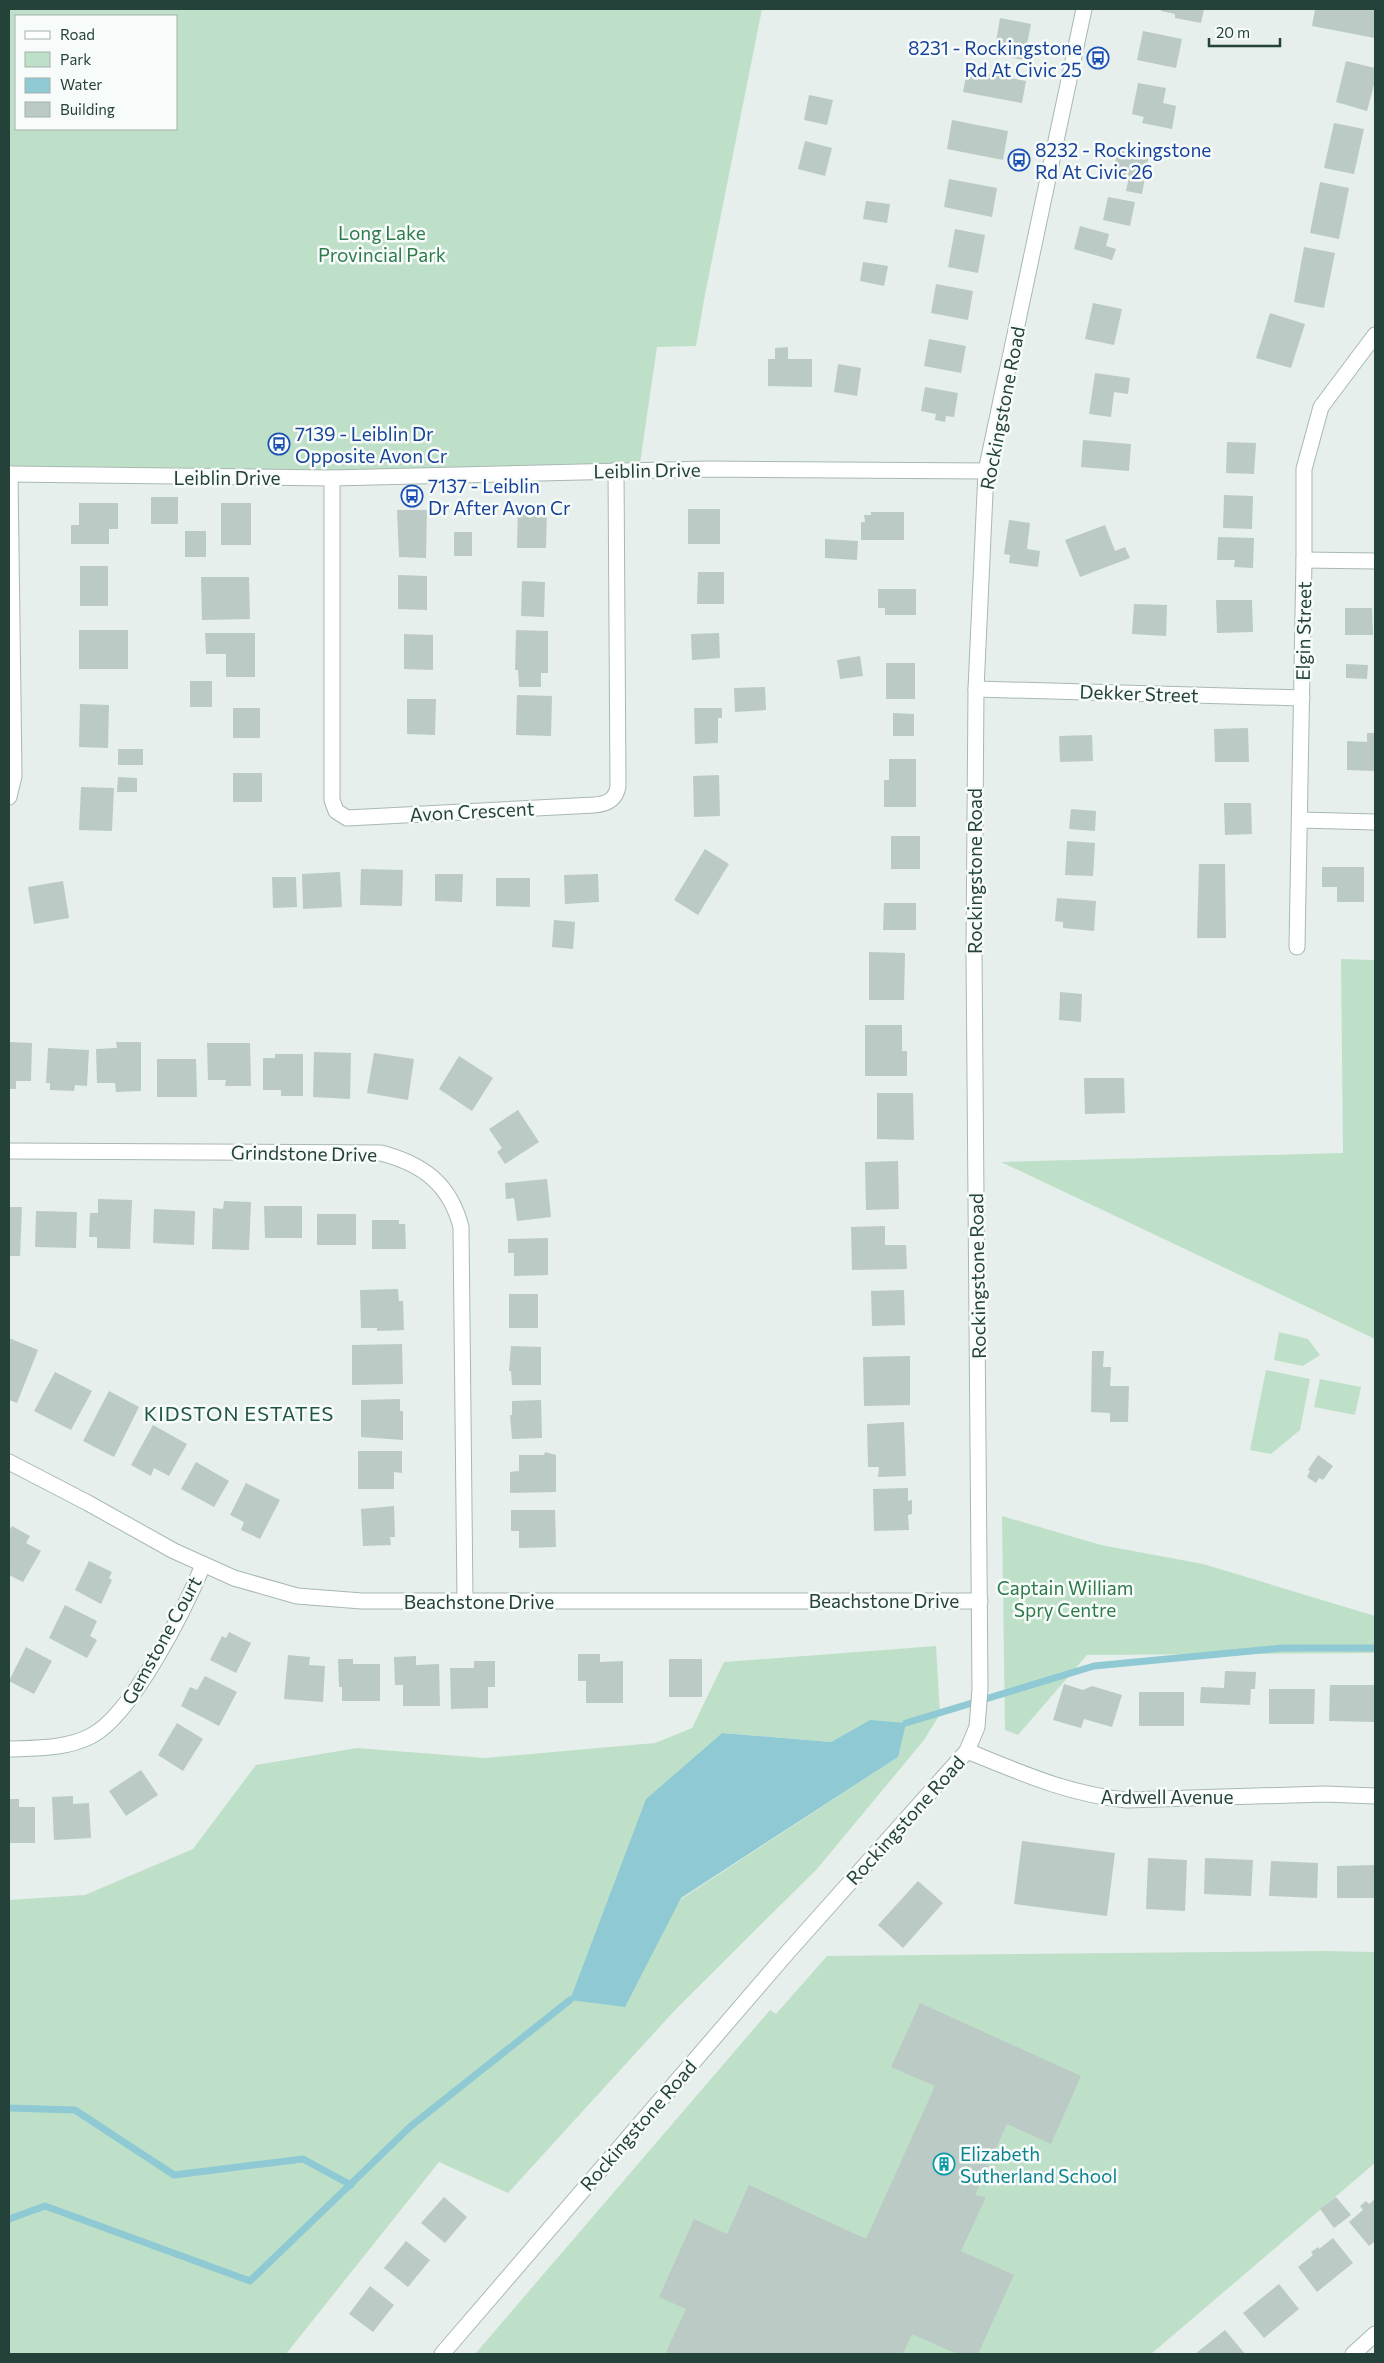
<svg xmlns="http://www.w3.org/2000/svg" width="1384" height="2363" font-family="Commissioner,sans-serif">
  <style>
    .green { fill: #bfe0c8; fill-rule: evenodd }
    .water { fill: #8ec9d4 }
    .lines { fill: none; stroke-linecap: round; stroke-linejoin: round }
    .stream { stroke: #8ec9d4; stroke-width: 7 }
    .building { fill: #bbcac4 }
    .minor-casing { stroke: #a8b8b2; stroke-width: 17 }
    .tertiary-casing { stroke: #a8b8b2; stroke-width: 17 }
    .minor { stroke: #fff; stroke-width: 15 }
    .tertiary { stroke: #fff; stroke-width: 15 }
    .labels { text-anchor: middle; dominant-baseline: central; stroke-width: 5; stroke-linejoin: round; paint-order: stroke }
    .transit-label { font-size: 19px; fill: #164399; stroke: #f7fbf9; text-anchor: start }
    .park-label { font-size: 19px; fill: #2d7a4b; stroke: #f7fbf9 }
    .street-label { font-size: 19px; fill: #24423a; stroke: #f7fbf9 }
    .culture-label { font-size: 19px; fill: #0d838f; stroke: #f7fbf9; text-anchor: start }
    .neighbourhood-label { font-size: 20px; letter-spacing: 1px; fill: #1f5548; stroke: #f7fbf9 }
  </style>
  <rect width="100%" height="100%" fill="#e6efeb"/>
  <!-- green -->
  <g class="green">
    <path d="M9 9H762L704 300 696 346 657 347 639 470 9 474ZM16 16H176V129H16Z"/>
    <polygon points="1341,959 1375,960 1375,1339 1001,1162 1343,1153"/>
    <polygon points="1279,1332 1308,1339 1320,1355 1303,1366 1274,1360"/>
    <polygon points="1266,1370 1310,1379 1300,1430 1271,1454 1250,1450"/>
    <polygon points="1320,1379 1361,1387 1355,1415 1314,1407"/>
    <polygon points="1002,1516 1101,1545 1203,1564 1375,1616 1375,1653 1087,1655 1018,1735 1005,1730"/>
    <path d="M936 1646 940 1714 924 1740 817 1869 676 2009 508 2193 439 2162 286 2354H9V1900L85 1895 193 1849 256 1765 357 1748 485 1758 655 1743 692 1728 724 1662ZM870 1720 898 1757 681 1899 646 1799 722 1733 831 1742Z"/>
    <polygon points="1324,1951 1375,1952 1375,2163 1151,2354 475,2354 770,2010 776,2014 827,1956"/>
  </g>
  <!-- water -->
  <polygon class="water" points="870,1720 906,1723 898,1757 681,1898 625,2007 570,2000 646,1799 722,1733 831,1742"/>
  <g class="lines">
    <!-- stream -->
    <g class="stream">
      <polyline points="906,1723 1094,1666 1283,1648 1375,1648"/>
      <polyline points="9,2108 75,2110 174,2175 303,2159 351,2185"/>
      <polyline points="9,2219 45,2206 250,2281 411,2126 570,2000"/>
    </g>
  </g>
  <!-- building -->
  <g class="building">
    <polygon points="1161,9 1204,9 1201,23 1175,18 1175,14 1161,11"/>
    <polygon points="1315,9 1375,9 1375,38 1312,26"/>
    <polygon points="1000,18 1031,24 1024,60 994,54"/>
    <polygon points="1143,31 1182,39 1176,68 1137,60"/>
    <polygon points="1346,61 1375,68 1375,81 1367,111 1336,102"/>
    <polygon points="967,70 1026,81 1022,103 963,92"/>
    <polygon points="1138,83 1166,88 1163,103 1176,106 1172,129 1142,123 1144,117 1132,114"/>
    <polygon points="809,95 833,100 827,125 804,120"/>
    <polygon points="952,120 1008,131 1003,160 947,149"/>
    <polygon points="1334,123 1364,129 1354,174 1324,168"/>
    <polygon points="805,141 832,148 825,176 798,169"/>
    <polygon points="1118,148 1149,155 1142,194 1126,191 1129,177 1113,174"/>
    <polygon points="949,179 997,188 992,217 944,207"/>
    <polygon points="1320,182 1349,188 1339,239 1310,233"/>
    <polygon points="1108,197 1135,202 1130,226 1103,220"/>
    <polygon points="866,201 890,204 887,223 863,219"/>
    <polygon points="1080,226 1109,234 1106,246 1116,249 1112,260 1074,249"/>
    <polygon points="955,229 985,235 978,273 948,267"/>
    <polygon points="1304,247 1335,253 1324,308 1294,302"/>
    <polygon points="863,262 888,266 884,286 860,281"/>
    <polygon points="936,284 973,291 968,320 931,313"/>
    <polygon points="1093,303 1122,309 1114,345 1085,339"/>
    <polygon points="1270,313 1305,324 1291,368 1256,358"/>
    <polygon points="929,339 966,346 961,373 924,366"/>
    <polygon points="788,347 788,359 812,359 812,387 768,386 768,359 775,359 775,348"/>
    <polygon points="838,364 861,368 857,396 834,392"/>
    <polygon points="1095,373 1130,378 1128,394 1114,392 1111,417 1089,414"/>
    <polygon points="925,387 958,393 954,417 946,416 945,422 935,420 936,414 921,411"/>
    <polygon points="1083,440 1131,444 1129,471 1081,467"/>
    <polygon points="1227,442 1256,443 1254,474 1226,473"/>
    <polygon points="1224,495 1253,496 1252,529 1223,528"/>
    <rect x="151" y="497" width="27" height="27"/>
    <polygon points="79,503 118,503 118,529 109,529 109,544 71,544 71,525 79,525"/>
    <rect x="221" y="503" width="30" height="42"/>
    <polygon points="518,505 547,506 546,548 517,548"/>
    <rect x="688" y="509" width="32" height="35"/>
    <polygon points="397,510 427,510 426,558 399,557"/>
    <polygon points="871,512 904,512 904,540 861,540 861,522 865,522 864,515 871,515"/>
    <polygon points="1009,520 1030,523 1027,549 1040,551 1038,567 1009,563 1010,555 1004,554"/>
    <polygon points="1105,525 1115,551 1125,547 1130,558 1080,577 1065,540"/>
    <rect x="185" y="531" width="21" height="26"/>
    <rect x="454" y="532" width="18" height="24"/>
    <polygon points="1218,537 1254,538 1253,568 1234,567 1235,560 1217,560"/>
    <polygon points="825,539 858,541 857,560 825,558"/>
    <rect x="80" y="566" width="28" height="40"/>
    <polygon points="698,572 724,572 724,604 697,604"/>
    <polygon points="398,575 427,576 427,610 398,609"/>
    <polygon points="201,577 249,577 250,619 202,620"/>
    <polygon points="522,581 545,582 544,617 521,616"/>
    <polygon points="878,589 916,589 916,615 885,615 885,608 878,608"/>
    <polygon points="1216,600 1252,600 1253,632 1217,633"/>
    <polygon points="1134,604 1167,605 1166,636 1132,634"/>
    <polygon points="1345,608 1372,608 1373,635 1345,635"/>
    <rect x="79" y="630" width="49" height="39"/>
    <polygon points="516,630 548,631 548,673 541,673 541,687 519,687 518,670 515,670"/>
    <polygon points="205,633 255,633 255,677 226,677 226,654 206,654"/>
    <polygon points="719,633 720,658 692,660 691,634"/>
    <polygon points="404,634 433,635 433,670 404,669"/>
    <polygon points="860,656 863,676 840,679 837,660"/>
    <rect x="886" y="663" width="29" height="36"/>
    <polygon points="1346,664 1368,665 1367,679 1346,678"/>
    <rect x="190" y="681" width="22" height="26"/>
    <polygon points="765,687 766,710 735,712 734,688"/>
    <polygon points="517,695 552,696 551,736 516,735"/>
    <polygon points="407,699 436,699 435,735 407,734"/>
    <polygon points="80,704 109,705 108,748 79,747"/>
    <rect x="233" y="708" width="27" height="30"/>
    <polygon points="694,708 722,708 722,718 718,718 718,743 695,744"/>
    <polygon points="893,713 914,714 914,736 893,736"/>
    <polygon points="1248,728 1249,762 1215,762 1214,729"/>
    <polygon points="1367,733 1375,733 1375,771 1347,770 1347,741 1367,742"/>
    <polygon points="1092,735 1093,761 1060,762 1059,736"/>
    <rect x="118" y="749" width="25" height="16"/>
    <polygon points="889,759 916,759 916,807 884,807 884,780 889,780"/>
    <rect x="233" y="773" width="29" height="29"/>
    <polygon points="719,775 720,816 694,817 693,776"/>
    <polygon points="118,777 137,778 137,792 117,792"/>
    <polygon points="81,787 114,788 112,831 79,830"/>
    <polygon points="1224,803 1251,803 1252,834 1225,835"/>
    <polygon points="1071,809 1096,811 1095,831 1069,829"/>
    <rect x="891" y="836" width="29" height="33"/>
    <polygon points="1067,841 1095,843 1093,876 1065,875"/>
    <polygon points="705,849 729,864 698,915 674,900"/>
    <polygon points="1199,864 1225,864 1226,938 1197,938"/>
    <polygon points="1322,867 1364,867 1364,902 1337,902 1337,887 1322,887"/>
    <polygon points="361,869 403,870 402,906 360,905"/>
    <polygon points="340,872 342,907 303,909 302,874"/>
    <polygon points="435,874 463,874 462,902 435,901"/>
    <polygon points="598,874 599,902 565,904 564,875"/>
    <polygon points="272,877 296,877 297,907 273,908"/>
    <polygon points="496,878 530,878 530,907 496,906"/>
    <polygon points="63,881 69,918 34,924 28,887"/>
    <polygon points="1057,898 1096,901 1094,931 1063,928 1063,922 1055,921"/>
    <polygon points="884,903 916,903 916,930 883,930"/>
    <polygon points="554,920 575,922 573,949 552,947"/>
    <polygon points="869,952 905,953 904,1000 869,1000"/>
    <polygon points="1060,992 1082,994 1081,1022 1059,1020"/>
    <polygon points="865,1025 902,1025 902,1051 907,1051 907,1076 865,1076"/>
    <polygon points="9,1042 32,1043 31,1081 16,1081 16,1089 9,1089"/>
    <polygon points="116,1042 141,1042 141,1091 116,1092 115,1083 97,1083 96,1049 117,1048"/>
    <polygon points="207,1043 250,1043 251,1086 225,1086 226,1080 208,1080"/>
    <polygon points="48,1048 89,1050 87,1086 75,1085 74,1091 50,1090 50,1083 46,1083"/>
    <polygon points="314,1052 351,1053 350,1099 313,1097"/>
    <polygon points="374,1053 414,1059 408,1100 367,1093"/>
    <polygon points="275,1054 303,1054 303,1096 281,1096 281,1090 263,1090 263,1058 275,1058"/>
    <polygon points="459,1056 493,1078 472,1111 439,1089"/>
    <polygon points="157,1059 196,1059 197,1097 157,1097"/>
    <polygon points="1084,1078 1124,1078 1125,1113 1085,1114"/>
    <polygon points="877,1093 913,1093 914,1140 877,1139"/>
    <polygon points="518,1110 539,1142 505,1164 497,1152 502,1148 489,1129"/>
    <polygon points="898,1161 899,1209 866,1210 865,1162"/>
    <polygon points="547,1179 551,1217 517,1221 514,1198 506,1199 505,1183"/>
    <polygon points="98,1199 132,1200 130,1249 97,1248 97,1237 89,1237 90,1213 98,1213"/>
    <polygon points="224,1201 251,1202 249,1250 212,1249 213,1208 223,1209"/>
    <polygon points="264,1206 302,1206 302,1238 265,1238"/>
    <polygon points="9,1207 22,1207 20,1256 9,1256"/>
    <polygon points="154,1209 195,1211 194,1245 153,1243"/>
    <polygon points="36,1211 77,1212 76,1248 35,1247"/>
    <rect x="317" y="1214" width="39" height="31"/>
    <polygon points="372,1220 399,1220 399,1224 405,1224 406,1249 372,1249"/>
    <polygon points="885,1226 885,1245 906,1245 907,1269 852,1270 851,1227"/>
    <polygon points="548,1238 548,1275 514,1276 514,1253 508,1253 508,1239"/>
    <polygon points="398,1289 399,1301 403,1301 404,1330 377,1331 377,1328 361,1328 360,1290"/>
    <polygon points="904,1290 905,1325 872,1326 871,1291"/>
    <rect x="509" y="1294" width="29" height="34"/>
    <polygon points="9,1338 38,1350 17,1403 9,1400"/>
    <polygon points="402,1344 403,1384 352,1385 352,1345"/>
    <polygon points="511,1346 541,1347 541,1385 512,1385 511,1371 509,1371"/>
    <polygon points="1092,1351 1104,1351 1103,1367 1111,1367 1110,1386 1129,1386 1128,1422 1110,1422 1110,1413 1091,1412"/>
    <polygon points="910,1356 910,1405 864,1406 863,1357"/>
    <polygon points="55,1372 92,1391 71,1430 34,1411"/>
    <polygon points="109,1391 139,1407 114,1457 83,1441"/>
    <polygon points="400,1399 400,1411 403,1411 403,1440 361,1437 361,1400"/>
    <polygon points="541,1400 542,1438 512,1439 510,1415 512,1415 512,1401"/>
    <polygon points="904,1422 906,1476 878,1477 879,1467 868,1467 867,1424"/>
    <polygon points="153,1425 187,1444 169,1476 154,1468 151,1476 131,1465"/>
    <polygon points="358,1451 402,1451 402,1473 394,1472 394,1489 358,1489"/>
    <polygon points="545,1452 556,1455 556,1492 510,1493 510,1472 519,1471 519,1455 544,1455"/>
    <polygon points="1318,1455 1333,1466 1323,1480 1319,1478 1316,1483 1307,1477 1310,1471 1308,1470"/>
    <polygon points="196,1462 229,1481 214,1507 181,1489"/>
    <polygon points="246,1483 280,1500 260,1539 241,1530 244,1522 230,1515"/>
    <polygon points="908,1488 908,1501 912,1500 912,1514 908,1515 909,1530 874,1531 873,1489"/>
    <polygon points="394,1506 395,1537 390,1537 391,1545 363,1546 361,1509"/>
    <polygon points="511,1510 555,1510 556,1547 519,1548 519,1531 511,1531"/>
    <polygon points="12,1526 30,1536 26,1543 41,1551 23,1582 9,1575 9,1531"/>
    <polygon points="89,1561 112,1572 109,1578 112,1580 101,1604 75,1590"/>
    <polygon points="65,1605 97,1621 90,1636 97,1640 87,1658 49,1638"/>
    <polygon points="229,1632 251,1643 236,1673 210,1660 222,1636 226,1638"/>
    <polygon points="26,1647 52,1661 34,1694 9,1681"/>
    <polygon points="578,1654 600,1654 600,1662 623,1661 623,1703 586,1703 586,1681 578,1681"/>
    <polygon points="288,1655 310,1657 309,1665 325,1666 323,1702 284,1699"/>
    <polygon points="416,1656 416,1665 439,1664 440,1706 403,1706 403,1685 395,1685 394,1657"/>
    <polygon points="338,1659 353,1659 353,1664 380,1664 380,1701 342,1701 342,1687 339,1687"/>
    <rect x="669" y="1659" width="33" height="38"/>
    <polygon points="474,1661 495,1661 495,1687 488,1687 488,1708 451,1709 450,1668 474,1668"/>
    <polygon points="1225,1671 1256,1672 1255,1689 1251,1689 1250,1705 1200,1703 1201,1687 1224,1688"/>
    <polygon points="205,1676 237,1692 219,1726 181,1706 190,1687 197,1690"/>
    <polygon points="1064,1684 1083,1690 1092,1686 1122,1695 1112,1727 1084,1719 1081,1728 1053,1720"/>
    <polygon points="1330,1685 1375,1685 1375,1722 1329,1721"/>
    <polygon points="1269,1689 1315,1689 1314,1724 1269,1724"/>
    <rect x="1139" y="1692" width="45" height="34"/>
    <polygon points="177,1723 203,1739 183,1771 158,1755"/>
    <polygon points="141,1770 158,1795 126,1816 109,1791"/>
    <polygon points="73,1796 73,1804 89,1803 91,1838 54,1840 52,1797"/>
    <polygon points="9,1799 19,1799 19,1807 35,1807 35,1843 9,1843"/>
    <polygon points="1022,1841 1115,1853 1107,1916 1014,1904"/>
    <polygon points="1148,1858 1187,1860 1185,1911 1146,1909"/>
    <polygon points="1205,1858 1253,1860 1251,1896 1204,1894"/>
    <polygon points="1271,1861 1318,1863 1317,1898 1269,1896"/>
    <polygon points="1375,1865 1375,1898 1337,1898 1337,1866"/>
    <polygon points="918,1881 943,1903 903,1948 878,1925"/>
    <polygon points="920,2003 1081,2076 1051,2144 1007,2124 975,2195 986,2197 961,2251 1014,2275 978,2354 957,2354 912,2334 903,2354 665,2354 686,2309 659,2297 694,2219 727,2234 749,2185 866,2239 935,2086 891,2067"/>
    <polygon points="444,2197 467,2217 445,2243 421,2223"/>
    <polygon points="1336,2197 1351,2215 1334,2228 1320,2209"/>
    <polygon points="1375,2199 1375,2241 1369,2246 1349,2222 1363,2210 1360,2206 1366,2201 1369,2204"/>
    <polygon points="1333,2238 1353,2263 1317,2292 1298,2267 1313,2255 1311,2252 1318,2247 1319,2249"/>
    <polygon points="406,2241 430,2260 408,2287 384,2268"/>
    <polygon points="1279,2284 1299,2309 1264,2338 1243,2313"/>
    <polygon points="370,2286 394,2305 373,2332 349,2314"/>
    <polygon points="1225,2330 1245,2354 1195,2354"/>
  </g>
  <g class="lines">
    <!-- minor casing -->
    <g class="minor-casing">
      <g id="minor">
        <path d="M332 478V800L336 811 347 818 594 805C607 804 616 800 618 786L616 470"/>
        <polyline points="1304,560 1375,561"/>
        <polyline points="976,689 1302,698"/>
        <polyline points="9,797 14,776 10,474"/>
        <polyline points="1300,820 1375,822"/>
        <polyline points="1297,947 1304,560 1304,469 1321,407 1375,335"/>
        <path d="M9 1151 381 1153C423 1164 450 1184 461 1227L465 1600"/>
        <polyline points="9,1462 88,1503 174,1551 234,1578 297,1596 362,1601 980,1601"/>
        <path d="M9 1749C36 1748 66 1749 91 1736 132 1715 185 1609 203 1565"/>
        <path d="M967 1751C1019 1772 1070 1795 1127 1800L1325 1794 1375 1796"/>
        <polyline points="1353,2354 1375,2334"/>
      </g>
    </g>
    <!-- tertiary casing -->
    <g class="tertiary-casing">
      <g id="tertiary">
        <polyline points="9,474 332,478 708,469 986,471"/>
        <polyline points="442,2354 787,1953 967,1751 977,1727 980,1689 974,953 976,689 986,471 1084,9"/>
      </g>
    </g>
    <!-- minor -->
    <use href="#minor" class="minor"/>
    <!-- tertiary -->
    <use href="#tertiary" class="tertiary"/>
  </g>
  <!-- icons -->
  <defs>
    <g id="bus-ring" transform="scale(1.125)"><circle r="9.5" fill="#f7fbf9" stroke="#1a4fb4" stroke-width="1.5"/><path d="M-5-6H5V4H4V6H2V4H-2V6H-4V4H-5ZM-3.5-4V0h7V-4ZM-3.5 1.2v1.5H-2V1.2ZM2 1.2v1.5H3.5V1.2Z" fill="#1a4fb4"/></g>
    <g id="building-ring" transform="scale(1.125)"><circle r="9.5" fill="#f7fbf9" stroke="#0f9aa8" stroke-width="1.5"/><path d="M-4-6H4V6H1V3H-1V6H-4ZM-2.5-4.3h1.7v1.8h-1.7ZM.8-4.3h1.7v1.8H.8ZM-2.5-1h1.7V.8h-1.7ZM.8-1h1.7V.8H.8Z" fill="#0f9aa8"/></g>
  </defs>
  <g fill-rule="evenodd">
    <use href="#bus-ring" x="1098" y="58"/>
    <use href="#bus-ring" x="1019" y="160"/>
    <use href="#bus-ring" x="279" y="444"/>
    <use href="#bus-ring" x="412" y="496"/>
    <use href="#building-ring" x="944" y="2164"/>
  </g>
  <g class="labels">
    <!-- transit labels -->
    <g class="transit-label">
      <text x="1082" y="47" text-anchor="end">8231 - Rockingstone<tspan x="1082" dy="22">Rd At Civic 25</tspan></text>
      <text x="1035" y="149">8232 - Rockingstone<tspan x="1035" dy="22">Rd At Civic 26</tspan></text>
      <text x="295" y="433">7139 - Leiblin Dr<tspan x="295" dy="22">Opposite Avon Cr</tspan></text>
      <text x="428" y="485">7137 - Leiblin<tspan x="428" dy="22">Dr After Avon Cr</tspan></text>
    </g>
    <!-- park labels -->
    <g class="park-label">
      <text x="382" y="232">Long Lake<tspan x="382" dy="22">Provincial Park</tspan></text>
      <text x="1065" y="1587">Captain William<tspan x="1065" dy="22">Spry Centre</tspan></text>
    </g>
    <!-- street labels -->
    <g class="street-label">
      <text transform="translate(1002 408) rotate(-79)">Rockingstone Road</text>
      <text transform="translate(647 470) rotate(-1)">Leiblin Drive</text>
      <text x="227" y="477">Leiblin Drive</text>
      <text transform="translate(1303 631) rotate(-89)">Elgin Street</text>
      <text transform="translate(1139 693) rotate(2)">Dekker Street</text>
      <text transform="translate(472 811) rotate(-3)">Avon Crescent</text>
      <text transform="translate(974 871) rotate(-90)">Rockingstone Road</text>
      <text transform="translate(304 1153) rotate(1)">Grindstone Drive</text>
      <text transform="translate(977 1276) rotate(-91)">Rockingstone Road</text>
      <text x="884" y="1600">Beachstone Drive</text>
      <text x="479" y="1601">Beachstone Drive</text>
      <text transform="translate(161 1640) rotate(-61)">Gemstone Court</text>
      <text x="1167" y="1796">Ardwell Avenue</text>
      <text transform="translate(905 1820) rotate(-48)">Rockingstone Road</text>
      <text transform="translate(638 2125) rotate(-49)">Rockingstone Road</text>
    </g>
    <!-- culture labels -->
    <g class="culture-label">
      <text x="960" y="2153">Elizabeth<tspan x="960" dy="22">Sutherland School</tspan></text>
    </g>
    <!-- neighbourhood labels -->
    <g class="neighbourhood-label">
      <text x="239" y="1413">KIDSTON ESTATES</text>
    </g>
  </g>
  <!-- border -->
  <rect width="1384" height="2363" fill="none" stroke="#24423a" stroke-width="20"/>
  <!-- legend -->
  <rect x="15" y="15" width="162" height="115" fill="#f7fbf9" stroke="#a3b1ad"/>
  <rect x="25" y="31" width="25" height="8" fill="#ffffff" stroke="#a3b1ad"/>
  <text x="60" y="40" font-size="15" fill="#24423a">Road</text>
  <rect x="25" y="52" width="25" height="15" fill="#bfe0c8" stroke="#a3b1ad"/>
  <text x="60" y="65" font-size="15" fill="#24423a">Park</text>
  <rect x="25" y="78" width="25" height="15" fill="#8ec9d4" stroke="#a3b1ad"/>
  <text x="60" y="90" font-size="15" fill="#24423a">Water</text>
  <rect x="25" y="102" width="25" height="15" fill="#bbcac4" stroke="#a3b1ad"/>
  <text x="60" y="115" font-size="15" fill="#24423a">Building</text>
  <!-- scale -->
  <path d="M1209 38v8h71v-8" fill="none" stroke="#24423a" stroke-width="2.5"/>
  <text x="1216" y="38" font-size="15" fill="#24423a" stroke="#f7fbf9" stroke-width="4" paint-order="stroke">20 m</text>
</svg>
